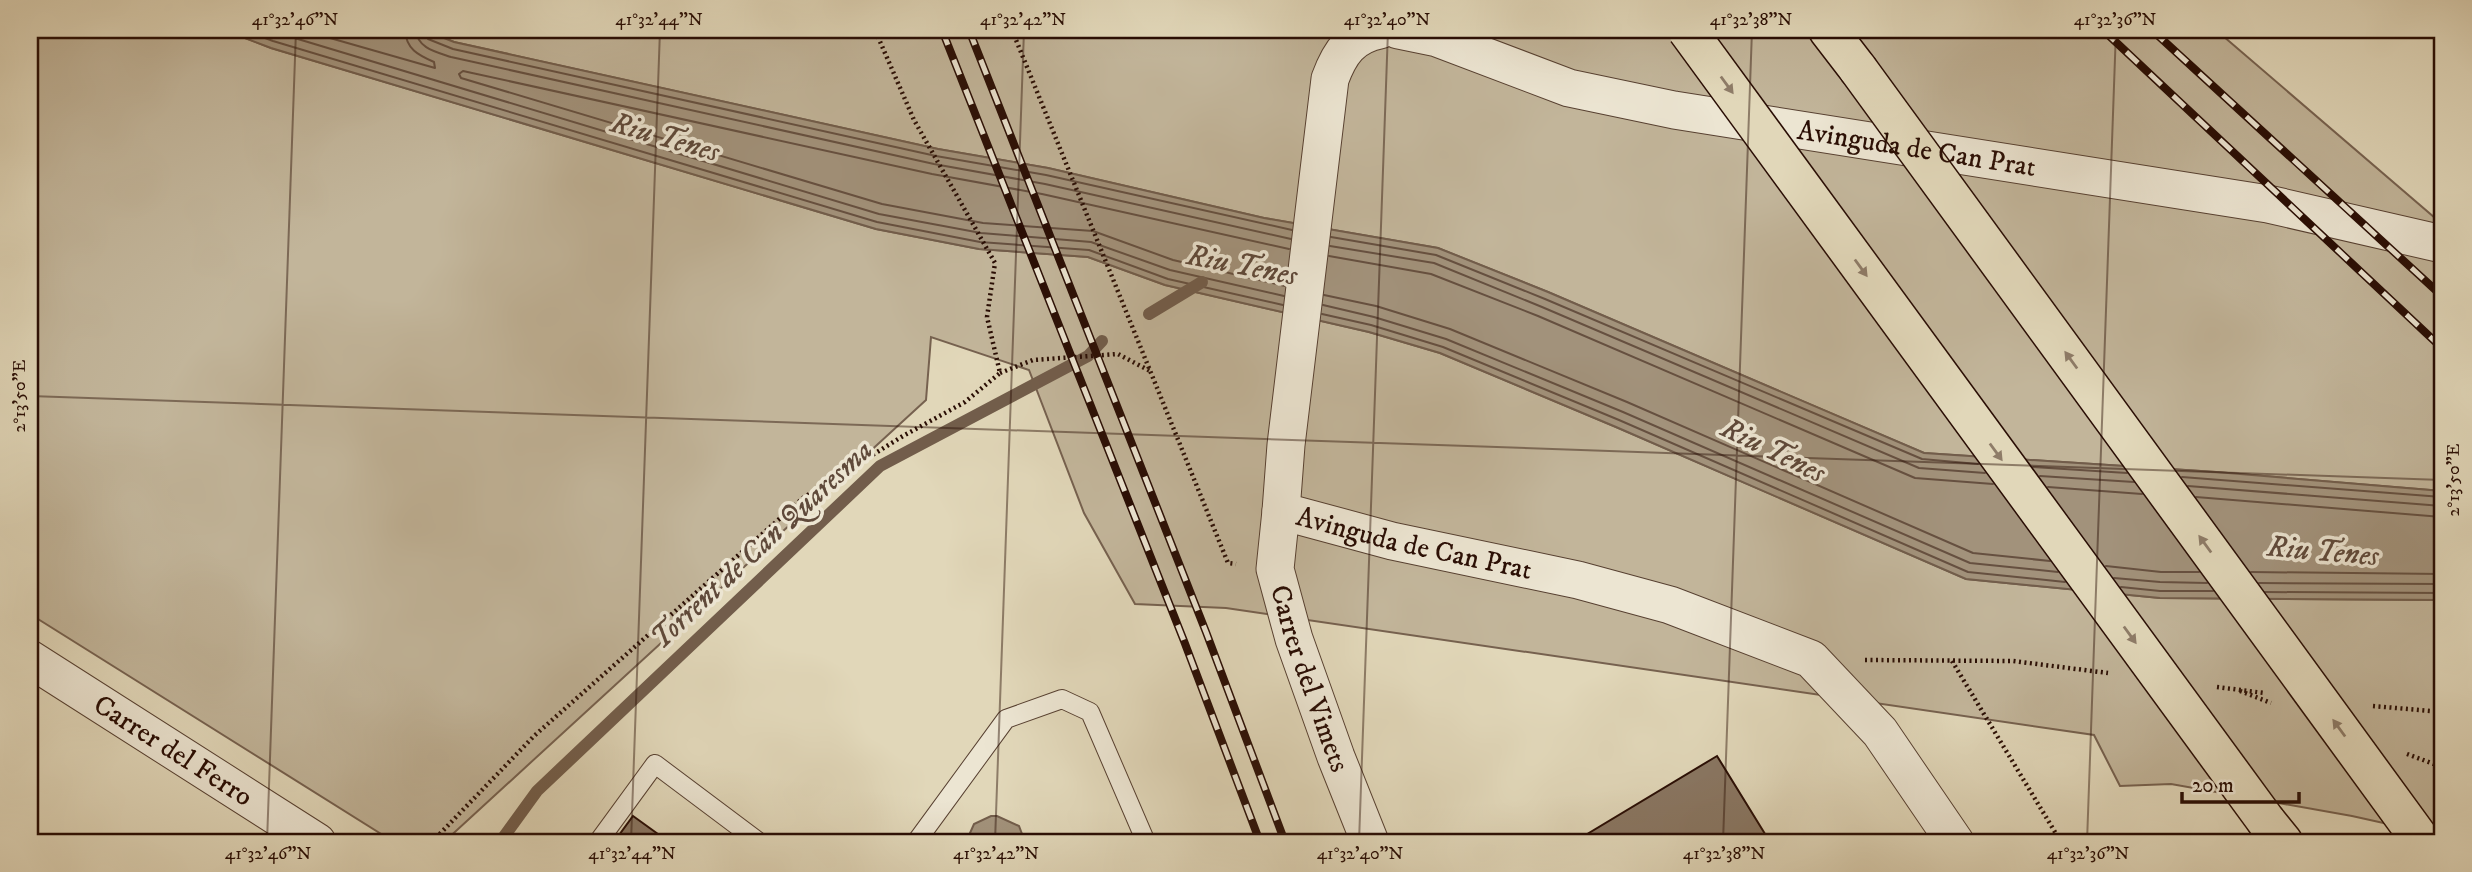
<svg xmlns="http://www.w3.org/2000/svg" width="2472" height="872" font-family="'IM FELL DW Pica',serif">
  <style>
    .green { fill: #c2b59a; stroke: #76614f; stroke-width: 2 }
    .water { fill: #a2927b; stroke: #725d4b; stroke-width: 2 }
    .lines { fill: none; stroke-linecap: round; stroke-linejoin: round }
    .shore { stroke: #665040; stroke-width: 2 }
    .stream { stroke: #725d4b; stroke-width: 12 }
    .building { fill: #897662; stroke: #290d04; stroke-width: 2 }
    .lane-casing { stroke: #574031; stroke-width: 20 }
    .street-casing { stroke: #574031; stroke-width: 39 }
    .highway-casing { stroke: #290d04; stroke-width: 41 }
    .path { stroke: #290d04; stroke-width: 4.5; stroke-dasharray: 2 3.5; stroke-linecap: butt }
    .lane { stroke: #ece5d2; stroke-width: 18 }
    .street { stroke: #ece5d2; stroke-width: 37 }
    .highway { stroke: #e1d7b9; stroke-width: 38 }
    .rail-casing { stroke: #290d04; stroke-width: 8 }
    .rail { stroke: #ece5d2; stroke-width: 5; stroke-dasharray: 16; stroke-linecap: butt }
    .highway-bridge-casing { stroke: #290d04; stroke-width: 41; stroke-linecap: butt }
    .highway-bridge { stroke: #e1d7b9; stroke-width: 38 }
    .oneway { fill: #8e7c68 }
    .ticks { fill: none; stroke: #290d04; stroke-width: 2; stroke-opacity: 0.45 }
    .labels { text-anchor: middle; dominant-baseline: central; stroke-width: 7; stroke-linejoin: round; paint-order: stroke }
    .street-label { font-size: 28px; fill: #290d04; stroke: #ece5d2 }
    .water-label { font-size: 30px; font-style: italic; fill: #5f493a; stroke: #ece5d2 }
    .neatline { fill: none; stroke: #290d04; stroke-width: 2.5 }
    .ticks-label { font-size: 18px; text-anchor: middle; fill: #290d04 }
  </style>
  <rect width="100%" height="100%" fill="#e1d7b9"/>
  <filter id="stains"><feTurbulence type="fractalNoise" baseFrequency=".00286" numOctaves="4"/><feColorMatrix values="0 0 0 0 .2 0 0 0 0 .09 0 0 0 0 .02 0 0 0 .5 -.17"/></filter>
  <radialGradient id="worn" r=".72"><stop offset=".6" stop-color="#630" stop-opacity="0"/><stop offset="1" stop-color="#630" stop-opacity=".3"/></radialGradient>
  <!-- green -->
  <g class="green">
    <polygon points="30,30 224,30 271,48 876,229 979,249 1088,257 1165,285 1369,332 1440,353 1616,427 1966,579 2160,598 2442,600 2442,836 2352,816 2171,784 2120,786 2094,735 1226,608 1135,604 1084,513 1029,370 931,337 926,400 444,842 394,842 30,614"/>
    <polygon points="424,30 2216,30 2442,224 2442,491 2216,472 1924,453 1548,292 1438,248 1264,218 1048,168 938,149 454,42"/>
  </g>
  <!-- water -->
  <g class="water">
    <polygon points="224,30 424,30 454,42 938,149 1048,168 1264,218 1438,248 1548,292 1924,453 2216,472 2442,491 2442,600 2160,598 1966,579 1616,427 1440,353 1369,332 1165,285 1088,257 979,249 876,229 271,48"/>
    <polygon points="991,816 997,816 1019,826 1025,842 966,842 974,824"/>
  </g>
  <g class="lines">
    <!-- shore -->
    <g class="shore">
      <polyline points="243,30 273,41 877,222 980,242 1089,250 1168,279 1283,305"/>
      <polyline points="268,30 879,214 981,233 1091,242 1170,270 1284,296"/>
      <path d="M302 30 435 68 434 62C418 55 406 49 405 30"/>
      <path d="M416 30C417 48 436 52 451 57L934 164 1045 184 1291 239"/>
      <polyline points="425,30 428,39 453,49 936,156 1046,175 1292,230"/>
      <polyline points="1331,237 1436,255 1545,299 1922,459 1978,464"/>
      <polyline points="1330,246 1434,263 1542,307 1919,468 1985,473"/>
      <polyline points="1329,256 1431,274 1538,316 1915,478 1993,484"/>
      <polyline points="1285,286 1173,260 1093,231 983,223 882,204 461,78 459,74 463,71 932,174 1042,194 1289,249"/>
      <polyline points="1324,295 1376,306 1450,329 1627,402 1973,553 2050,561"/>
      <polyline points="1323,305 1374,317 1446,339 1623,412 1970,563 2058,572"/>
      <polyline points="1322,314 1371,325 1443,347 1619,420 1968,572 2065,582"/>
      <polyline points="2033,467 2127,473"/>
      <polyline points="2040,476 2134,482"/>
      <polyline points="2182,477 2442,497"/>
      <polyline points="2188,486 2442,506"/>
      <polyline points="2048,487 2142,494"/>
      <polyline points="2196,497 2442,517"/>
      <polyline points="2106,566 2161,572 2199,572"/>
      <polyline points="2251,572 2442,574"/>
      <polyline points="2114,578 2160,582 2207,583"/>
      <polyline points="2259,583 2442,584"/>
      <polyline points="2121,587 2160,591 2213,591"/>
      <polyline points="2265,592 2442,593"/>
    </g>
    <!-- stream -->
    <g class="stream">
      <polyline points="1149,314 1202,282"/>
      <polyline points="500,842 537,791 880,466 1088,356 1102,341"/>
    </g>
  </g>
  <!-- building -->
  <g class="building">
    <polygon points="1717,756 1770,842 1574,842"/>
    <polygon points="633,816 669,842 614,842"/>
  </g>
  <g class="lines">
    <!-- lane casing -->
    <g class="lane-casing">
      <g id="lane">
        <polyline points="598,842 655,764 759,842"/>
        <polyline points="916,842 1006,719 1062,699 1090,712 1146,842"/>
      </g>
    </g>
    <!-- street casing -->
    <g class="street-casing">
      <g id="street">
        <path id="s1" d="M1380 30C1351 36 1340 52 1330 79L1286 445 1281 511 1392 541 1578 580 1670 605 1811 659 1880 732 1955 842"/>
        <path id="s2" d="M1398 30 1437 38 1569 88 1674 110 2268 204 2442 244"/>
        <path id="s3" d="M1281 511 1275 569 1294 639 1336 757 1370 842"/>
        <path id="s4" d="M30 659 317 842"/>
      </g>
    </g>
    <!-- highway casing -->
    <g class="highway-casing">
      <g id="highway">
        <polyline points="1828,30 1858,69"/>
        <polyline points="2266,821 2283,842"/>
      </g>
    </g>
    <!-- path -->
    <g class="path">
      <polyline points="1012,30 1228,563 1236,564"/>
      <polyline points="1000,373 1033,360 1118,354 1150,371"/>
      <polyline points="1865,660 2013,661 2108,673"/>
      <polyline points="1952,661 2061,842"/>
      <polyline points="2217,687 2264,693"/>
      <polyline points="2240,691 2271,703"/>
      <polyline points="2373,706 2442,712"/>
      <polyline points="2407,754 2442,767"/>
      <polyline points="432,842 534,736 803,498 903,436 965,402 1000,373 987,317 995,263 914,120 875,30"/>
    </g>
    <!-- lane -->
    <use href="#lane" class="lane"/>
    <!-- street -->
    <use href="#street" class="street"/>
    <!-- highway -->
    <use href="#highway" class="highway"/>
    <!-- rail casing -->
    <g class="rail-casing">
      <g id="rail">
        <polyline points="942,30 1184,641 1260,842"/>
        <polyline points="969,30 1206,632 1285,842"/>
        <polyline points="2103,30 2442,348"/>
        <polyline points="2152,30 2442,296"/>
      </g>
    </g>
    <!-- rail -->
    <use href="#rail" class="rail"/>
    <!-- highway-bridge casing -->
    <g class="highway-bridge-casing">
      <g id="highway-bridge">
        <polyline points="1687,30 2266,821"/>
        <polyline points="1858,69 2422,842"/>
      </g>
    </g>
    <!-- highway-bridge -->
    <use href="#highway-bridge" class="highway-bridge"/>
  </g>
  <!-- one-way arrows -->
  <defs><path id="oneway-solid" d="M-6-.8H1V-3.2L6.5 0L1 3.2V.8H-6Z" transform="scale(1.75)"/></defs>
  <g class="oneway">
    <use href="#oneway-solid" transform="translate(1727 85) rotate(54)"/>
    <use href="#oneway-solid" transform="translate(1861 268) rotate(54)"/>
    <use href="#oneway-solid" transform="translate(2071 360) rotate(-126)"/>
    <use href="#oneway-solid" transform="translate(1996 452) rotate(54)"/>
    <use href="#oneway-solid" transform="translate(2205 544) rotate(-126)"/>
    <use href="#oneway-solid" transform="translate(2130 635) rotate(54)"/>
    <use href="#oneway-solid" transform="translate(2339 728) rotate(-126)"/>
  </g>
  <!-- ticks -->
  <path class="ticks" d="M30 396 2442 480M267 842 296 30M631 842 660 30M995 842 1024 30M1359 842 1388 30M1723 842 1752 30M2087 842 2116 30"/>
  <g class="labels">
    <!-- street labels -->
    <g class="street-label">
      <text stroke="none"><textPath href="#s2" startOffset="534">Avinguda de Can Prat</textPath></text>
      <text stroke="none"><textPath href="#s1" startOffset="646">Avinguda de Can Prat</textPath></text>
      <text stroke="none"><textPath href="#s3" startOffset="173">Carrer del Vimets</textPath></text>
      <text stroke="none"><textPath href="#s4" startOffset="170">Carrer del Ferro</textPath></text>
    </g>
    <!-- water labels -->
    <g class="water-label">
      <text transform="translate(665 138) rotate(16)">Riu Tenes</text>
      <text transform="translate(1242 266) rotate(11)">Riu Tenes</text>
      <text transform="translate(1773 451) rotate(26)">Riu Tenes</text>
      <text transform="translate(762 545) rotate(-43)">Torrent de Can Quaresma</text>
      <text transform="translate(2323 552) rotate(5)">Riu Tenes</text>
    </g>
  </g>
  <!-- margin -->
  <rect width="2472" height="872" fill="none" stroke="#e1d7b9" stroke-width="77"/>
  <!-- scale -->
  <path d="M2182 792v10h117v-10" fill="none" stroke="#290d04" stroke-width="3.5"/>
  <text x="2192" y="792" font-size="21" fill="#290d04" stroke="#ece5d2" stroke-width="5" paint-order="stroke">20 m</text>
  <rect x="38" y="38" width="2396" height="796" class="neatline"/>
  <g class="ticks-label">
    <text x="295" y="25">41°32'46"N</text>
    <text x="659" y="25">41°32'44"N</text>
    <text x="1023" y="25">41°32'42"N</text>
    <text x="1387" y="25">41°32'40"N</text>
    <text x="1751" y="25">41°32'38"N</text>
    <text x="2115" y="25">41°32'36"N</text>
    <text transform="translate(19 396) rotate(-90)" y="6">2°13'50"E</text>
    <text transform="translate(2453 480) rotate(-90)" y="6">2°13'50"E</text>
    <text x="268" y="859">41°32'46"N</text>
    <text x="632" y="859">41°32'44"N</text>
    <text x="996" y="859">41°32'42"N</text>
    <text x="1360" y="859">41°32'40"N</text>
    <text x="1724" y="859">41°32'38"N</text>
    <text x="2088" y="859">41°32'36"N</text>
  </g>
  <rect width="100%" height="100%" filter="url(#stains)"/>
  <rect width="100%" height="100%" fill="url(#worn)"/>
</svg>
